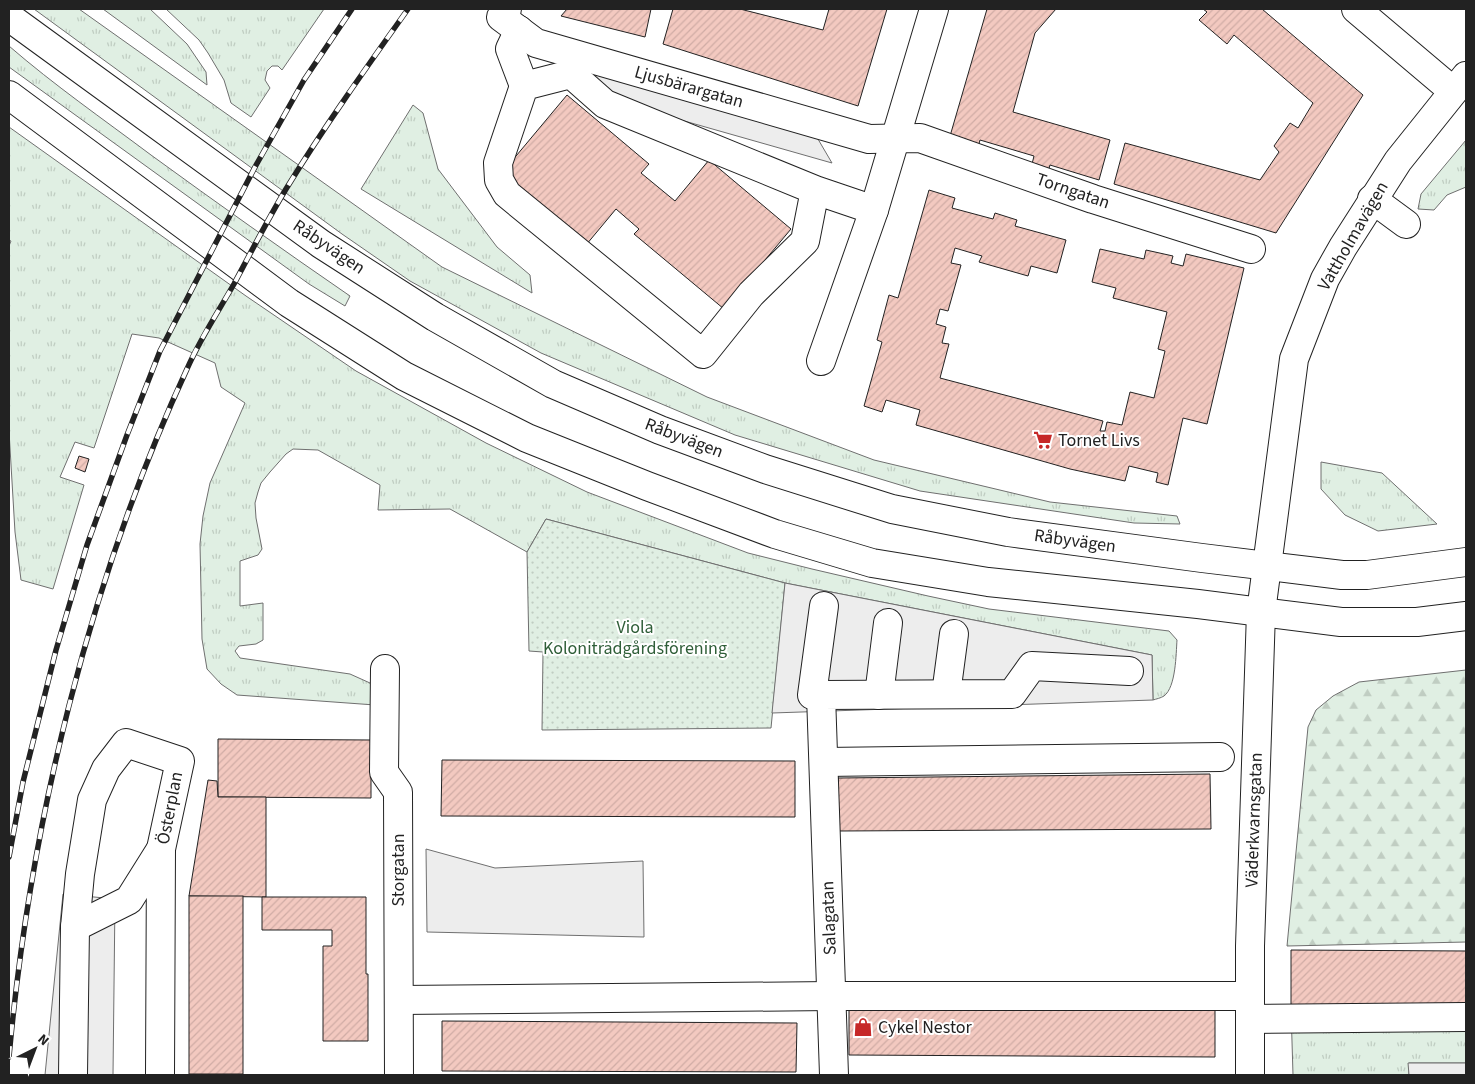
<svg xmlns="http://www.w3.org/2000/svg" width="1475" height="1084" font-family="'Source Sans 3',sans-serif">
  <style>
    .grass { fill: url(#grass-tufts); stroke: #6f6f6f }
    .forest { fill: url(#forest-firs); stroke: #6f6f6f }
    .garden { fill: url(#garden-dots); stroke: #6f6f6f }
    .parking { fill: #ededed; stroke: #6f6f6f }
    .building { fill: url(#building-hatch); stroke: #222 }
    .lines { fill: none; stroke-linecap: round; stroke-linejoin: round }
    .minor-casing { stroke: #222; stroke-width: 30 }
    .major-casing { stroke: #222; stroke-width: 30 }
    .minor { stroke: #fff; stroke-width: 28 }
    .major { stroke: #fff; stroke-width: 28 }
    .rail-casing { stroke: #222; stroke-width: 5.5 }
    .rail { stroke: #fff; stroke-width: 4; stroke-dasharray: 11; stroke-linecap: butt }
    .labels { text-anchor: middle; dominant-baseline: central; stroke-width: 4; stroke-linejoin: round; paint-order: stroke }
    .street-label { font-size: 18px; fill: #222; stroke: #fff }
    .poi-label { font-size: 18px; fill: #222; stroke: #fff; text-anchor: start }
    .park-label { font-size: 18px; fill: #2f5e38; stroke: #fff }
  </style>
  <defs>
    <pattern id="grass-tufts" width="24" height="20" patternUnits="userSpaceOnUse" patternTransform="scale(1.25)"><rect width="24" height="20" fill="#e0efe3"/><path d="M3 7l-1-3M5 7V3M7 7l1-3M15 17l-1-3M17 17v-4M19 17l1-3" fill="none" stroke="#c0cdc2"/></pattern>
    <pattern id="forest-firs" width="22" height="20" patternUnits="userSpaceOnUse" patternTransform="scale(1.25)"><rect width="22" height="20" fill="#e0efe3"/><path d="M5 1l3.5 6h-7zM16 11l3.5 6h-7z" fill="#c0cdc2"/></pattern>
    <pattern id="garden-dots" width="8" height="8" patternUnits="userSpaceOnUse" patternTransform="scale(1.25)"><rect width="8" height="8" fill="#e0efe3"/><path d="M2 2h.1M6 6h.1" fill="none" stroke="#c0cdc2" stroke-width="1.8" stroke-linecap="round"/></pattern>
    <pattern id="building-hatch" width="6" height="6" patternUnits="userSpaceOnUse" patternTransform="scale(1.25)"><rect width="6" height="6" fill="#f3c9c0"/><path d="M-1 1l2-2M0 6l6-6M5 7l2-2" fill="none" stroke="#d0aca5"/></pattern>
  </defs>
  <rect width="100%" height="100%" fill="#fff"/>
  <!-- grass -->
  <g class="grass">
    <polygon points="34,9 79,9 442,267 707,397 874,460 1050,502 1177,516 1180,524 1134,523 920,491 735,435 541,353 410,281 342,234"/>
    <polygon points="103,9 150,9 187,44 206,72 207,85"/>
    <polygon points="166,9 324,9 282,70 278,66 272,66 267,71 265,80 270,88 251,117 231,103 224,80 208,53 199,40"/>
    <path d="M9 46C54 85 103 119 151 155 217 203 283 250 350 296L345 306 309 284 9 67Z"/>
    <polygon points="413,105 423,113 438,169 497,247 530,275 532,293 361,189"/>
    <path d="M9 127 246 296 356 371 486 443 587 492 748 553 812 569 928 596 989 609 1169 631 1177 640C1176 654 1176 687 1164 696 1161 698 1156 699 1153 700L1152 655 785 583 546 519 527 552 450 509 378 510 380 485 318 450 293 449 286 454 270 472 261 483 258 492 255 503 256 518 262 549 258 555 240 561V606L263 603V640L256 644 239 646 235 651 240 658 350 674 370 683 375 694V705L237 695 221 684 207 669 202 639 200 544 203 516 210 483 245 403 221 387 215 363 159 338 132 334 94 448 75 442 60 477 84 485 53 589 21 580 15 532 9 431V246L11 241 9 240Z"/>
    <polygon points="1466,140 1466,187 1447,195 1434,210 1418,209 1421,194"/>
    <polygon points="1321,462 1382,473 1437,524 1378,531 1345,515 1321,489"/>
    <polygon points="1291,1008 1466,1009 1466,1063 1409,1063 1409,1075 1293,1075"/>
  </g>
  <!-- forest -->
  <polygon class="forest" points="1466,670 1466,942 1287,946 1308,727 1316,710 1333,696 1359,682"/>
  <!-- garden -->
  <polygon class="garden" points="546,519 785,583 771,728 542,730 543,652 529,651 527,552"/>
  <!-- parking -->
  <g class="parking">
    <polygon points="592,70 815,134 832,163 607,99"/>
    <polygon points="785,583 1152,655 1153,700 772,713"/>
    <polygon points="426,849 495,868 643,861 644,937 427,932"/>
    <polygon points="63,894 115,899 113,1075 45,1075"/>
    <polygon points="1408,1063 1466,1063 1466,1075 1409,1075"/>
  </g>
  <!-- building -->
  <g class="building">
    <polygon points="567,9 651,9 645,37 561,16"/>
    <polygon points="673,9 740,9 823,30 829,9 887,9 858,106 663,44"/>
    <polygon points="987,9 1056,9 1035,33 1013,112 1110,140 1099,180 1050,165 1048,172 1031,168 1034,156 980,140 977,151 948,143"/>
    <polygon points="1203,9 1262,9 1363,95 1276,233 1114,184 1125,143 1260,180 1279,152 1274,146 1290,123 1298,128 1313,103 1234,35 1227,44 1199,20 1207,12"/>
    <polygon points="567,95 649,164 641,173 675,201 709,160 791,229 724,309 634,234 639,229 616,209 586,245 501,174"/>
    <polygon points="929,190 955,198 952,208 993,219 995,213 1017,220 1015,226 1066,240 1057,273 1031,266 1028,276 979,262 982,256 955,248 951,263 961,265 948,311 940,309 936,324 946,327 942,343 949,344 940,378 1103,421 1100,431 1105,431 1107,422 1122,425 1130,392 1154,398 1165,351 1158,349 1167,312 1113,298 1116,288 1092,282 1100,249 1144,259 1146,250 1173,256 1171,263 1183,266 1186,254 1244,268 1207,424 1183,418 1168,485 1156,482 1158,473 1129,466 1125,481 1070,469 916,425 920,410 886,400 882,412 864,406 882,342 877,340 889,295 898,298"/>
    <polygon points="79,456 89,459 85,472 75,468"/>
    <polygon points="218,739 371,740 371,798 218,797"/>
    <polygon points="442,760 795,761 795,817 441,816"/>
    <polygon points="1210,774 1211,829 839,831 838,778"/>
    <polygon points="208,780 217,781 218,797 266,797 266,897 189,896"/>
    <rect x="189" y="896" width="54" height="178"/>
    <polygon points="262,897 366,897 366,974 368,974 368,1041 323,1041 323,946 332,946 332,930 262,930"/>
    <polygon points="1291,950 1466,951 1466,1009 1291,1008"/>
    <polygon points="849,1001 1215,1002 1215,1057 849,1055"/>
    <polygon points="442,1021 797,1023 796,1072 442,1071"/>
  </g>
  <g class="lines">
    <!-- minor casing -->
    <g class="minor-casing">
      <g id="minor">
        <polyline points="507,9 501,17 536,43 869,139 920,138 1093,199 1251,249"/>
        <polyline points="1356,9 1453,91"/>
        <polyline points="519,30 510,49 524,86"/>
        <polyline points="815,190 805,241 751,294 703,354 507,194 499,180 498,163 524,86 571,74 605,104 815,190 874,210"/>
        <polyline points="1372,199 1406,224"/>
        <polyline points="821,361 874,210 934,9"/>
        <polyline points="385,669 384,772 398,792 399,1075"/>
        <polyline points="946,694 954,634"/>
        <polyline points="821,695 812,695 824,606"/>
        <polyline points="879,695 888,623"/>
        <polyline points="824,762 1220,757"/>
        <polyline points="75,927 129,900 161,849"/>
        <polyline points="399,1000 831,996 1250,996"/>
        <polyline points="1250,1019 1466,1017"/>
        <polyline points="73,1075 75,927 80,874 92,800 106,769 126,743 180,761 161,849 160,1075"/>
        <polyline points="834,1075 821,695 1012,694 1032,666 1129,671"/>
        <polyline points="1250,1075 1250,946 1261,612 1294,359 1325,279 1343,247 1398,161 1466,76"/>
      </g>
    </g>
    <!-- major casing -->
    <g class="major-casing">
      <g id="major">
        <polyline points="9,17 321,244 435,317 553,384 660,430 765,469 892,509 1008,532 1202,558 1342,575 1367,575 1466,562"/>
        <polyline points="9,95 289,303 404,376 527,438 647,486 775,534 872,563 988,582 1198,604 1341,622 1417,622 1466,616"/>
      </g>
    </g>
    <!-- minor -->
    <use href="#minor" class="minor"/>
    <!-- major -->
    <use href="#major" class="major"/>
    <!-- rail casing -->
    <g class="rail-casing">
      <g id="rail">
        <polyline points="9,857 23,782 56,650 87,545 127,435 160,351 255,167 304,80 352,9"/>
        <path d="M9 1057C30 824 89 581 187 369 200 339 218 312 234 284 251 252 268 219 286 189 324 127 366 68 408 9"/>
      </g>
    </g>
    <!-- rail -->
    <use href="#rail" class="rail"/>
  </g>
  <!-- icons -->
  <defs>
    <g id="supermarket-bare" transform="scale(1.5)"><path d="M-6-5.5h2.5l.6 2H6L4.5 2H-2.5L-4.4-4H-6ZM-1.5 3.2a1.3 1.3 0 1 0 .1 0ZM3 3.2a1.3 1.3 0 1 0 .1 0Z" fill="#c62828" stroke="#fff" stroke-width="2.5" paint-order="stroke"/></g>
    <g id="shop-bare" transform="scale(1.5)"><path d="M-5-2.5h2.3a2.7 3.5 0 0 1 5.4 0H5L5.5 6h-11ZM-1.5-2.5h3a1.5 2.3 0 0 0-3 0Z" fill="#c62828" stroke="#fff" stroke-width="2.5" paint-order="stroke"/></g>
  </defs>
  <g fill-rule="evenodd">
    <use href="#supermarket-bare" x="1043" y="440"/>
    <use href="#shop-bare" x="863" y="1027"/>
  </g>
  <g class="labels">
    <!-- street labels -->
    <g class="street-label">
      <text transform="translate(689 87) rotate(16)">Ljusbärargatan</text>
      <text transform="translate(1073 191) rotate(19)">Torngatan</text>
      <text transform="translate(1353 236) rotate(-60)">Vattholmavägen</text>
      <text transform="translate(329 247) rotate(34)">Råbyvägen</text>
      <text transform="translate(684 438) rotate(21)">Råbyvägen</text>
      <text transform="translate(1075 541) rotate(8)">Råbyvägen</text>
      <text transform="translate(170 808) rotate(-79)">Österplan</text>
      <text transform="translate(1254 820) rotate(-88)">Väderkvarnsgatan</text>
      <text transform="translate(398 870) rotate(-90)">Storgatan</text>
      <text transform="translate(829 918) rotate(-92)">Salagatan</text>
    </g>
    <!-- poi labels -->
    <g class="poi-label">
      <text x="1058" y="440">Tornet Livs</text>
      <text x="878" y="1027">Cykel Nestor</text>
    </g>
    <!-- park labels -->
    <g class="park-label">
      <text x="635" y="627">Viola<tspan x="635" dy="21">Koloniträdgårdsförening</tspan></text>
    </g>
  </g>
  <!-- border -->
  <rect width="1475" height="1084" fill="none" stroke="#222222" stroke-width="20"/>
  <!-- north arrow -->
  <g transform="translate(35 1049) rotate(42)" stroke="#ffffff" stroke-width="4" paint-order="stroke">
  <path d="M0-4L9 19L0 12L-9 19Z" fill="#222222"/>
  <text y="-8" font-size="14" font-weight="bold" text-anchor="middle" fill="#222222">N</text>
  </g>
</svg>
